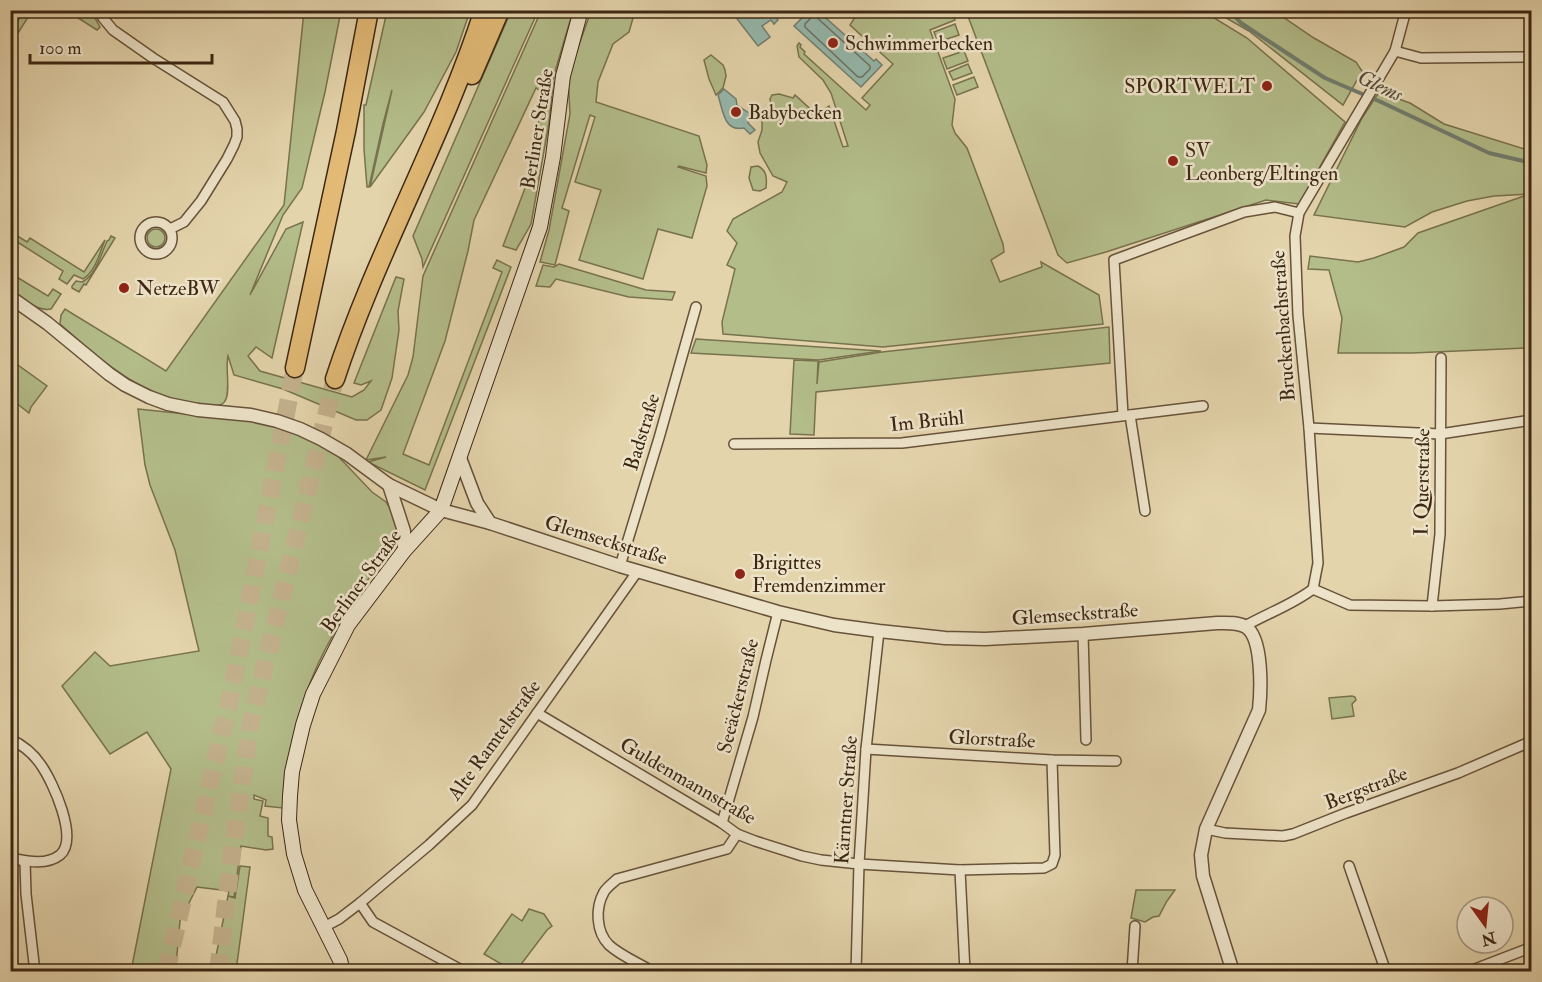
<svg xmlns="http://www.w3.org/2000/svg" width="1542" height="982" font-family="'IM FELL Double Pica',serif">
  <style>
    .green { fill: #b3bd8a; stroke: #78724e; stroke-width: 1.5 }
    .water { fill: #95b8ad; stroke: #727e6f; stroke-width: 1.5 }
    .lines { fill: none; stroke-linecap: round; stroke-linejoin: round }
    .shore { stroke: #697060; stroke-width: 1.5 }
    .stream { stroke: #727e6f; stroke-width: 4 }
    .motorway-tunnel { stroke: #c3b18d; stroke-width: 18; stroke-dasharray: 18 9; stroke-linecap: butt }
    .minor-casing { stroke: #675239; stroke-width: 12 }
    .tertiary-casing { stroke: #675239; stroke-width: 15 }
    .secondary-casing { stroke: #3d2713; stroke-width: 16 }
    .motorway-casing { stroke: #3d2713; stroke-width: 21 }
    .minor { stroke: #ede3c9; stroke-width: 9 }
    .tertiary { stroke: #ede3c9; stroke-width: 12 }
    .secondary { stroke: #ede3c9; stroke-width: 14 }
    .motorway { stroke: #e2ba76; stroke-width: 18 }
    .poi-dot { fill: #8f2418; stroke: #ede3c9; stroke-width: 2 }
    .labels { text-anchor: middle; dominant-baseline: central; stroke-width: 5; stroke-linejoin: round; paint-order: stroke }
    .poi-label { font-size: 20px; fill: #3d2713; stroke: #ede3c9; text-anchor: start }
    .street-label { font-size: 20px; fill: #3d2713; stroke: #ede3c9 }
    .water-label { font-size: 21px; font-style: italic; fill: #534b3a; stroke: #ede3c9 }
  </style>
  <rect width="100%" height="100%" fill="#e4d4ac"/>
  <filter id="stains"><feTurbulence type="fractalNoise" baseFrequency=".00333" numOctaves="4"/><feColorMatrix values="0 0 0 0 .2 0 0 0 0 .09 0 0 0 0 .02 0 0 0 .5 -.17"/></filter>
  <radialGradient id="worn" r=".72"><stop offset=".6" stop-color="#630" stop-opacity="0"/><stop offset="1" stop-color="#630" stop-opacity=".3"/></radialGradient>
  <!-- green -->
  <g class="green">
    <polygon points="24,11 32,11 11,44 11,32"/>
    <polygon points="67,11 91,11 100,27 97,30"/>
    <path d="M304 11H341L325 92 302 188 283 215 250 295 286 229 303 222 272 358 256 347 248 356 260 371 352 397 364 390 371 381 361 385 354 383 396 277 404 279 398 311 399 330 392 378 381 410 367 420H356L283 389 234 375 228 356C225 367 231 392 225 401 221 408 210 405 203 404 143 399 103 362 60 324L61 315 65 309 166 371 284 205Z"/>
    <polygon points="387,11 470,11 456,52 424,112 370,187 392,90 383,124 369,187 367,187 364,149 364,105 366,105"/>
    <polygon points="511,11 538,11 423,267 422,259 413,236"/>
    <polygon points="541,11 573,11 554,75 549,123 531,224 516,250 503,246 527,183 544,94 536,88 474,220 468,251 445,341 403,454 429,465 502,272 493,268 497,260 511,267 425,490 368,462 386,457 366,460 408,375 413,357 423,276"/>
    <polygon points="591,11 635,11 629,32 613,44 598,82 596,102 699,136 707,165 706,173 679,166 678,167 706,176 707,186 692,238 658,229 643,279 579,260 601,190 575,182 595,117 590,115 562,208 569,211 555,265 540,262 549,230 570,114 568,76"/>
    <polygon points="863,11 952,11 955,20 930,30 955,99 952,125 955,133 967,148 1003,244 1004,252 991,260 1000,282 1042,267 1041,262 1099,295 1103,324 883,347 723,334 722,322 735,269 727,265 737,243 727,231 733,219 782,192 787,182 773,176 760,153 758,142 762,130 762,115 766,111 768,113 772,110 770,99 772,95 779,94 793,98 795,95 817,115 829,106 843,147 848,146 831,93 823,80 799,57 797,46 799,43 801,45 800,47 805,52 804,54 866,110 870,105 862,98 893,64 850,25 855,17 856,18"/>
    <polygon points="966,11 1203,11 1247,38 1345,122 1299,204 1266,200 1106,252 1067,263 1058,255"/>
    <polygon points="1214,11 1274,11 1314,38 1356,62 1362,71 1343,105 1249,31"/>
    <polygon points="955,24 959,35 938,42 934,32"/>
    <polygon points="964,51 968,61 947,69 943,58"/>
    <polygon points="711,55 723,65 725,70 726,76 723,88 716,95 709,79 704,60"/>
    <polygon points="968,64 972,73 953,80 949,72"/>
    <polygon points="974,77 978,87 957,95 953,85"/>
    <polygon points="1379,92 1410,103 1444,124 1531,151 1531,194 1494,196 1467,201 1432,212 1405,227 1314,215 1362,118"/>
    <path d="M758 166C767 170 767 179 766 188L760 191 753 190 749 178 751 167Z"/>
    <polygon points="1524,196 1532,196 1532,321 1529,321 1527,348 1412,353 1338,353 1342,318 1329,270 1308,269 1310,256 1358,262 1374,258 1404,247 1418,233"/>
    <circle cx="156" cy="238" r="9"/>
    <path d="M11 232 27 242 30 238 84 272 105 240C100 253 95 272 83 279L74 275 67 284 59 279 63 271 11 238Z"/>
    <path d="M111 236 115 238 86 285 84 284 79 292 72 288V286L76 281 82 282C96 275 101 254 107 241L109 240Z"/>
    <polygon points="559,264 646,290 675,292 672,300 629,297 556,279 550,287 536,286 543,265 554,267"/>
    <path d="M10 273 48 296 53 289 61 294 51 309C36 312 22 297 11 289Z"/>
    <polygon points="1109,327 1110,363 816,392 814,435 790,434 794,360 818,361 817,384 819,362 882,352"/>
    <polygon points="696,339 881,351 819,360 691,353"/>
    <polygon points="11,360 47,386 31,407 29,413 11,399"/>
    <path d="M138 409 253 421 294 430 336 454 372 492 386 502 394 514 397 536C368 581 332 628 312 678 294 719 289 764 283 808L265 806 266 800 254 795V799L263 801 260 816 268 818V836L272 837 273 849 266 850 241 846 234 897 228 896 235 898 240 866 250 867 236 971H213L229 891 197 887 180 921 176 965 177 971H131L171 769 147 732 110 754 62 686 95 652 110 666 199 651 175 550 150 485 145 465Z"/>
    <polygon points="1352,696 1355,697 1356,700 1352,704 1354,716 1332,719 1329,698"/>
    <polygon points="1136,890 1175,890 1167,901 1159,916 1153,917 1145,922 1131,918"/>
    <polygon points="529,909 544,914 552,926 547,930 516,971 513,971 484,954 512,914 522,921"/>
  </g>
  <!-- water -->
  <g class="water">
    <polygon points="731,11 772,11 778,20 774,24 771,20 762,26 770,37 758,46"/>
    <polygon points="809,11 818,11 874,61 876,59 882,65 861,87 794,26"/>
    <path d="M724 89 736 99 737 105 749 113 748 123 755 130 750 134 744 128C724 132 723 111 718 95Z"/>
  </g>
  <g class="lines">
    <!-- shore -->
    <polygon class="shore" points="814,15 870,66 870,69 862,77 858,77 805,27 805,24"/>
    <!-- stream -->
    <polyline class="stream" points="1229,10 1241,23 1325,78 1381,102 1489,153 1532,163"/>
    <!-- motorway-tunnel -->
    <g class="motorway-tunnel">
      <polyline points="166,972 231,694 295,368"/>
      <polyline points="218,972 233,845 250,727 335,379"/>
    </g>
    <!-- minor casing -->
    <g class="minor-casing">
      <g id="minor">
        <polyline points="99,10 103,18 113,30 153,58 223,102 235,121 237,129 237,137 234,145 227,159 201,201 184,222 170,229"/>
        <polyline points="1395,51 1421,58 1532,57"/>
        <circle cx="156" cy="238" r="16"/>
        <polyline points="1123,415 1114,260 1244,212 1275,207 1299,213"/>
        <polyline points="1130,415 1145,511"/>
        <polyline points="1309,428 1440,434 1532,420"/>
        <polyline points="734,444 902,443 1203,406"/>
        <polyline points="620,566 659,438 696,307"/>
        <polyline points="1313,589 1350,605 1432,606 1500,604 1532,601"/>
        <polyline points="1432,606 1440,534 1441,358"/>
        <path d="M1245 626C1268 613 1292 605 1313 589L1318 563 1309 428 1298 315 1295 236 1299 213 1395 51 1406 10"/>
        <polyline points="1083,634 1086,740"/>
        <polyline points="537,713 722,823 737,834 755,841 802,856 821,860 859,864 960,870 1044,868 1052,864 1055,855 1052,760"/>
        <path d="M10 739C23 745 33 753 41 765 53 782 79 839 60 855 46 866 26 861 10 858"/>
        <polyline points="866,749 1052,760 1116,761"/>
        <polyline points="722,823 753,717 766,660 778,612"/>
        <polyline points="1206,829 1225,833 1283,836 1293,834 1346,813 1458,773 1532,741"/>
        <polyline points="25,861 26,894 35,972"/>
        <polyline points="1349,866 1386,972"/>
        <polyline points="960,870 965,972"/>
        <polyline points="360,903 373,922 465,972"/>
        <polyline points="324,927 339,919 360,903 429,845 472,805 637,572"/>
        <path d="M653 972C639 963 621 956 609 945 596 932 595 908 604 892 607 887 613 883 617 879L727 849 737 834"/>
        <polyline points="856,972 859,864 866,749 879,631"/>
        <polyline points="1132,972 1135,926"/>
        <polyline points="1467,972 1532,947"/>
      </g>
    </g>
    <!-- tertiary casing -->
    <g class="tertiary-casing">
      <g id="tertiary">
        <path d="M10 297 47 323 109 374 125 385 149 397 168 404 198 410 251 415 277 421 300 429 321 439 347 454 389 485 441 510 490 523 620 566 778 612 834 625 879 631 945 638 985 639 1083 634 1217 623C1226 623 1238 622 1246 627 1263 638 1261 691 1259 710L1206 829 1201 855 1203 876 1233 972"/>
        <polyline points="460,458 477,503 490,523"/>
        <polyline points="389,485 404,531 404,551"/>
      </g>
    </g>
    <!-- secondary casing -->
    <g class="secondary-casing">
      <g id="secondary">
        <polyline points="10,14 13,10"/>
        <polyline points="343,972 340,960 305,890 294,854 289,820 290,796 292,772 303,725 313,694 348,625 404,551 441,510 540,227 553,157 563,76 581,10"/>
      </g>
    </g>
    <!-- motorway casing -->
    <g class="motorway-casing">
      <g id="motorway">
        <polyline points="472,75 500,10"/>
        <polyline points="295,368 346,131 369,10"/>
        <path d="M335 379C376 253 443 137 484 10"/>
      </g>
    </g>
    <!-- minor -->
    <use href="#minor" class="minor"/>
    <!-- tertiary -->
    <use href="#tertiary" class="tertiary"/>
    <!-- secondary -->
    <use href="#secondary" class="secondary"/>
    <!-- motorway -->
    <use href="#motorway" class="motorway"/>
  </g>
  <!-- markers -->
  <g class="poi-dot">
    <circle cx="833" cy="43" r="6"/>
    <circle cx="1267" cy="86" r="6"/>
    <circle cx="736" cy="112" r="6"/>
    <circle cx="1173" cy="161" r="6"/>
    <circle cx="124" cy="288" r="6"/>
    <circle cx="740" cy="574" r="6"/>
  </g>
  <g class="labels">
    <!-- poi labels -->
    <g class="poi-label">
      <text x="845" y="43">Schwimmerbecken</text>
      <text x="1255" y="86" text-anchor="end">SPORTWELT</text>
      <text x="748" y="112">Babybecken</text>
      <text x="1185" y="150">SV<tspan x="1185" dy="23">Leonberg/Eltingen</tspan></text>
      <text x="136" y="288">NetzeBW</text>
      <text x="752" y="562">Brigittes<tspan x="752" dy="23">Fremdenzimmer</tspan></text>
    </g>
    <!-- street labels -->
    <g class="street-label">
      <text transform="translate(537 129) rotate(-81)">Berliner Straße</text>
      <text transform="translate(1283 326) rotate(-94)">Bruckenbachstraße</text>
      <text transform="translate(927 421) rotate(-6)">Im Brühl</text>
      <text transform="translate(642 432) rotate(-73)">Badstraße</text>
      <text transform="translate(1422 482) rotate(-89)">I. Querstraße</text>
      <text transform="translate(606 540) rotate(17)">Glemseckstraße</text>
      <text transform="translate(361 581) rotate(-54)">Berliner Straße</text>
      <text transform="translate(1075 614) rotate(-4)">Glemseckstraße</text>
      <text transform="translate(738 696) rotate(-76)">Seeäckerstraße</text>
      <text transform="translate(992 739) rotate(3)">Glorstraße</text>
      <text transform="translate(494 740) rotate(-54)">Alte Ramtelstraße</text>
      <text transform="translate(688 781) rotate(30)">Guldenmannstraße</text>
      <text transform="translate(1366 788) rotate(-21)">Bergstraße</text>
      <text transform="translate(846 800) rotate(-86)">Kärntner Straße</text>
    </g>
    <!-- water labels -->
    <g class="water-label">
      <text transform="translate(1380 86) rotate(25)">Glems</text>
    </g>
  </g>
  <!-- margin -->
  <rect width="1542" height="982" fill="none" stroke="#e4d4ac" stroke-width="36"/>
  <rect x="12" y="12" width="1518" height="958" fill="none" stroke="#3d2713" stroke-width="3"/>
  <rect x="18" y="18" width="1506" height="946" fill="none" stroke="#3d2713" stroke-width="1.5"/>
  <!-- north arrow -->
  <g transform="translate(1485 925) rotate(165)"><circle r="28" fill="#ede3c9" stroke="#a79880" stroke-width="1.5"/>
  <path d="M0-4.5L10 22L0 15L-10 22Z" fill="#8f2418"/>
  <text y="-9" font-size="16" font-weight="bold" text-anchor="middle" fill="#3d2713">N</text>
  </g>
  <!-- scale -->
  <path d="M30 54v9h182v-9" fill="none" stroke="#3d2713" stroke-width="3"/>
  <text x="39" y="54" font-size="18" fill="#3d2713" stroke="#ede3c9" stroke-width="4.5" paint-order="stroke">100 m</text>
  <rect width="100%" height="100%" filter="url(#stains)"/>
  <rect width="100%" height="100%" fill="url(#worn)"/>
</svg>
